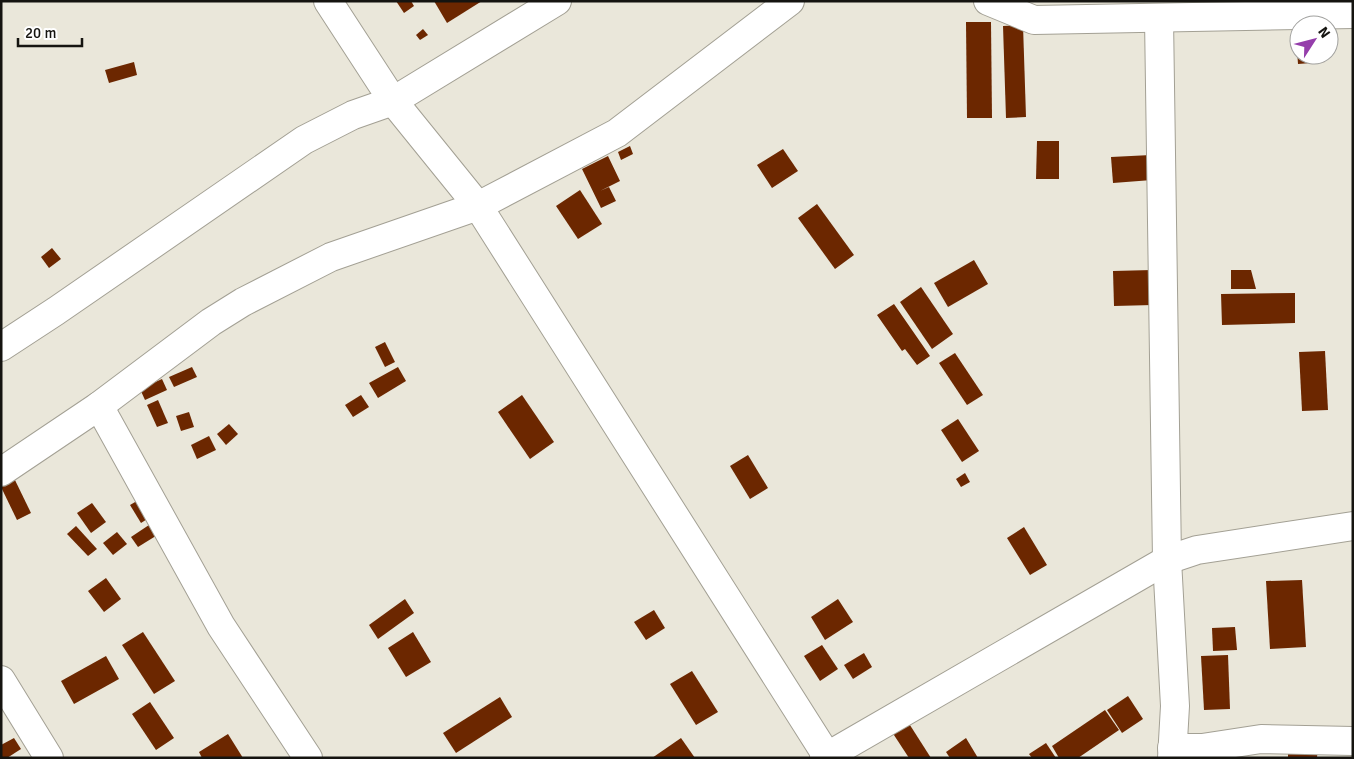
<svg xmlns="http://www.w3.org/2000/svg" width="1354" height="759" font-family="Signika,sans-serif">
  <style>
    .building { fill: #6c2700 }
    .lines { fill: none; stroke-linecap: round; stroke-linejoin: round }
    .minor-casing { stroke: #a3a094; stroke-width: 30 }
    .minor { stroke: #fff; stroke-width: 28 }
  </style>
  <rect width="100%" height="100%" fill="#eae7da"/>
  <!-- building -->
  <g class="building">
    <polygon points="396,1 411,1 414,6 404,13"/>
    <polygon points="434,1 482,1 447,23"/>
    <polygon points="966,22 991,22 992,118 967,118"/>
    <polygon points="1295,23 1299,25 1299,55 1324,55 1325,62 1298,64"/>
    <polygon points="1023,25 1026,117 1006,118 1003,26"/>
    <polygon points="423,29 428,35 420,40 416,35"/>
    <polygon points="134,62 137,75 109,83 105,70"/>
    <polygon points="1037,141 1059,141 1059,179 1036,179"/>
    <polygon points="630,146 633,154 621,160 618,152"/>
    <polygon points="783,149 798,171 772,188 757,165"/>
    <polygon points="1151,155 1152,180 1113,183 1111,157"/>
    <polygon points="608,156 620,181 600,191 609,187 616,201 601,208 582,169"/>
    <polygon points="580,190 602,224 578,239 556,206"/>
    <polygon points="817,204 854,255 835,269 798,218"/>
    <polygon points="52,248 61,259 49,268 41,257"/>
    <polygon points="974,260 988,284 948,307 934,283"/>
    <polygon points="1152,270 1153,305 1114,306 1113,271"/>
    <polygon points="1231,270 1251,270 1256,289 1231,289"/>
    <polygon points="921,287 953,334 932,349 900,302"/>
    <polygon points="1295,293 1295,323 1222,325 1221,294"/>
    <polygon points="894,304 930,356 917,365 905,349 902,351 877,315"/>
    <polygon points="385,342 395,362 385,367 375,347"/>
    <polygon points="1325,351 1328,410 1302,411 1299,352"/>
    <polygon points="955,353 983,395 967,405 939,363"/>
    <polygon points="192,367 197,377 174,387 169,377"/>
    <polygon points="398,367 406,381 378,398 369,383"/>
    <polygon points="162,379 167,390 145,400 140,389"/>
    <polygon points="361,395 369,407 353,417 345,405"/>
    <polygon points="522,395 554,442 530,459 498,412"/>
    <polygon points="158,400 168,423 157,427 147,405"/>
    <polygon points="189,412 194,427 181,431 176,416"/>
    <polygon points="958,419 979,451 962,462 941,430"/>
    <polygon points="229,424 238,434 226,445 217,434"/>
    <polygon points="209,436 216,450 197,459 191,445"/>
    <polygon points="748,455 768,488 750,499 730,466"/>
    <polygon points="965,473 970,482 961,487 956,479"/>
    <polygon points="13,476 31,513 17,520 1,487 1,482"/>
    <polygon points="142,498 152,516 141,523 130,505"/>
    <polygon points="92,503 106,522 91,533 77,513"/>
    <polygon points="152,523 159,534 138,547 131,537"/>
    <polygon points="76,526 97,549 88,556 67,534"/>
    <polygon points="1024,527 1047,565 1030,575 1007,538"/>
    <polygon points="117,532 127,544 113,555 103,543"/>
    <polygon points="106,578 121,599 104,612 88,591"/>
    <polygon points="1302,580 1306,647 1270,649 1266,581"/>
    <polygon points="405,599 414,613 378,639 369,625"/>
    <polygon points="838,599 853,622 825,640 811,617"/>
    <polygon points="654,610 665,628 646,640 634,622"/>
    <polygon points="1235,627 1237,650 1213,651 1212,628"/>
    <polygon points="143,632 175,681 154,694 122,645"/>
    <polygon points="413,632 431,662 406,677 388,648"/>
    <polygon points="822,645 838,669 820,681 804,656"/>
    <polygon points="864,653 872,667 853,679 844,665"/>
    <polygon points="1228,655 1230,709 1204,710 1201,656"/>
    <polygon points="106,656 119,679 74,704 61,681"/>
    <polygon points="692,671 718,712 696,725 670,684"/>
    <polygon points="1128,696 1143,719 1122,733 1107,710"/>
    <polygon points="500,697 512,717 456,753 443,733"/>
    <polygon points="150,702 174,738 156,750 132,714"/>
    <polygon points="1105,710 1119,730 1078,758 1059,758 1052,746"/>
    <polygon points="908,722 931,758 909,758 892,732"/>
    <polygon points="228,734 243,758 202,758 199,752"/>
    <polygon points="14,738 21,749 7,758 1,758 1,745"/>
    <polygon points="681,738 695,758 652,758"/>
    <polygon points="966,738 978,758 950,758 946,752"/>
    <polygon points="1046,743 1056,758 1032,758 1029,754"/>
    <polygon points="1288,744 1318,745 1317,758 1288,758"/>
  </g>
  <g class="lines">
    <!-- minor casing -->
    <g class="minor-casing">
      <g id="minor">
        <polyline points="328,1 393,101 478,206 827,756"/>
        <polyline points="988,1 1034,20 1353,14"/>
        <polyline points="1159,18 1167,560 1175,706 1172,758"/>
        <polyline points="1,347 56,311 304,140 353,115 393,101 557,1"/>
        <polyline points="99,406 221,626 308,758"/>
        <polyline points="1,472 99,406 211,322 243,302 331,257 478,206 617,133 790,1"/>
        <polyline points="1,680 49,758"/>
        <polyline points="1172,748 1202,748 1261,739 1353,741"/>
        <polyline points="824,758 1167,560 1197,550 1353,526"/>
      </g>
    </g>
    <!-- minor -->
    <use href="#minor" class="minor"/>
  </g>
  <!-- border -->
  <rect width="1354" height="759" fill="none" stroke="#151410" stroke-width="5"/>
  <!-- north arrow -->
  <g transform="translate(1314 40) rotate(54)"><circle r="24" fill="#ffffff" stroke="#a1a19f"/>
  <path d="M0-4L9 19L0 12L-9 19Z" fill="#953eab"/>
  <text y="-8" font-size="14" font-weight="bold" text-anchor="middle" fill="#151410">N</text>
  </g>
  <!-- scale -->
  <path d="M18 38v8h64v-8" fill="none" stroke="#151410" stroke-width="2.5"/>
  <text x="25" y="38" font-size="15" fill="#151410" stroke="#ffffff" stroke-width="4" paint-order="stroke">20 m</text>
</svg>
